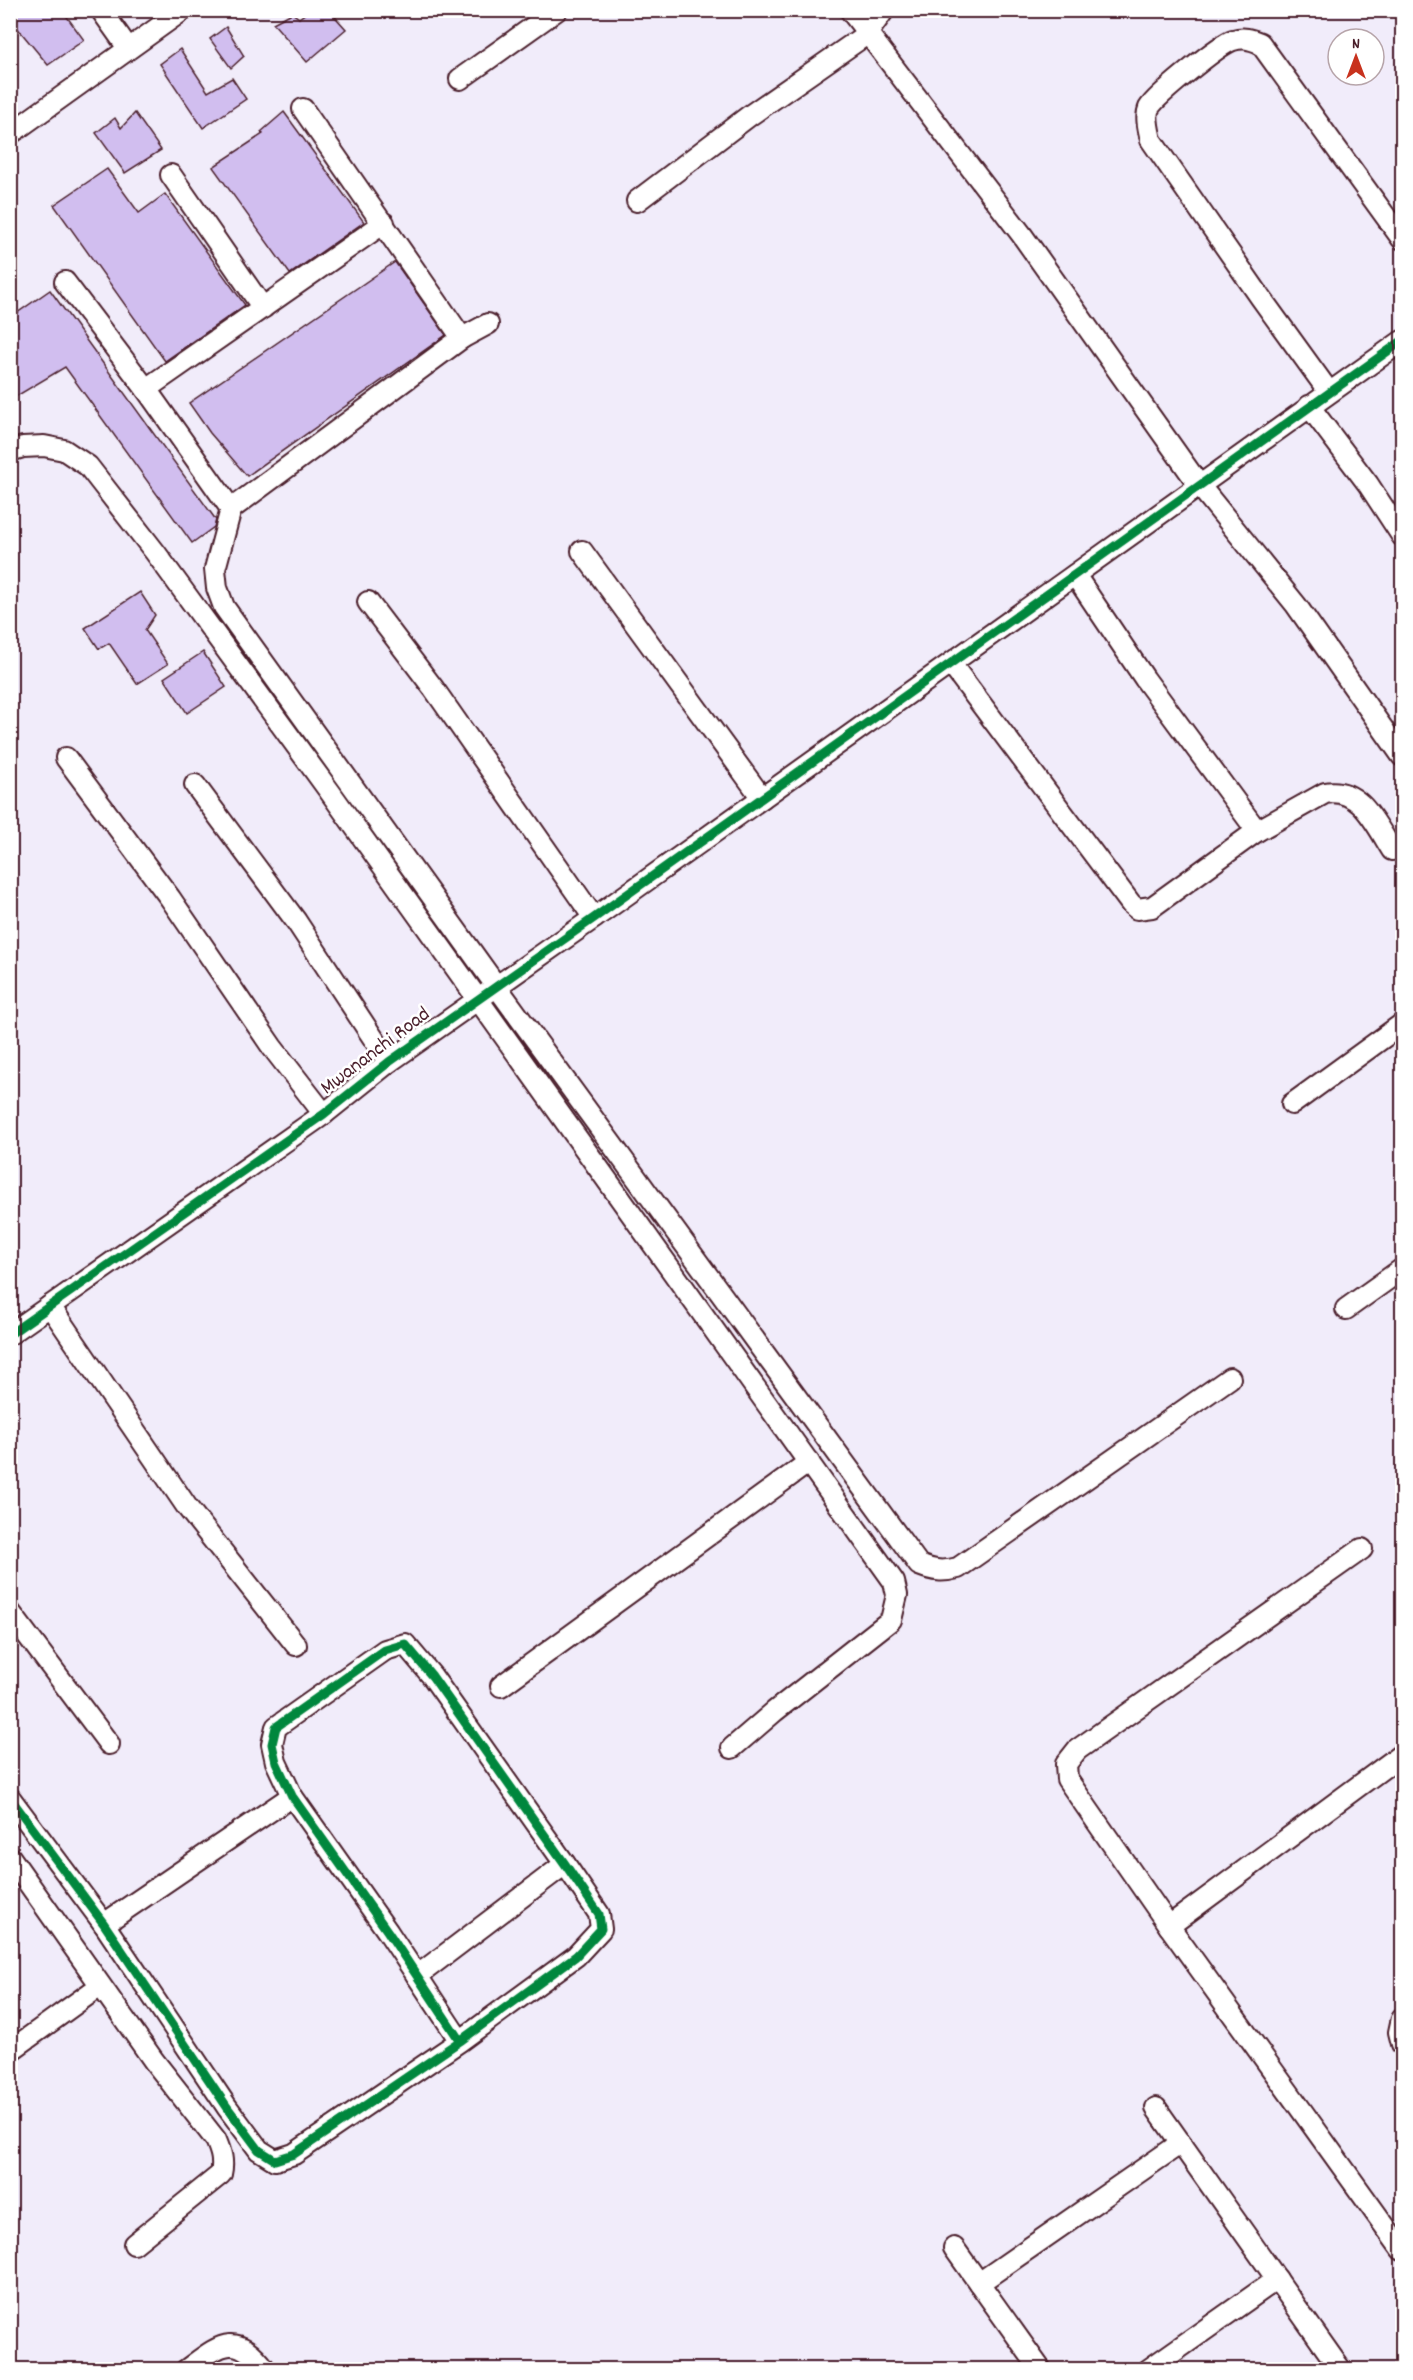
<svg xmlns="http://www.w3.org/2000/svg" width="1413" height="2380" font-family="Dekko,sans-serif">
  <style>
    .building { fill: #d1beef; stroke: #4a1f2b; stroke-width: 1.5 }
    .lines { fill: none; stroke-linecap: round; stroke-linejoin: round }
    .minor-casing { stroke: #4a1f2b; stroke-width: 24 }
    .minor { stroke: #fff; stroke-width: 20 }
    .cycleway-casing { stroke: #fff; stroke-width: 13 }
    .cycleway { stroke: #00873e; stroke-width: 9 }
    .labels { text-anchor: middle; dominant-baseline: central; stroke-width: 5; stroke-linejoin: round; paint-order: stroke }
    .street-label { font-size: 21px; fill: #4a1f2b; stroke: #fff }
  </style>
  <rect width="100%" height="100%" fill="#f1ecfa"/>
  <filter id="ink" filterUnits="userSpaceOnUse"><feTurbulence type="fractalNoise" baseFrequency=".0167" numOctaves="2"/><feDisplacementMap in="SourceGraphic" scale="12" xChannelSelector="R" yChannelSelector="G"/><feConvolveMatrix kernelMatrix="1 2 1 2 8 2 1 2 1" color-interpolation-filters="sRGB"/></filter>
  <g filter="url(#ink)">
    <!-- building -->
    <g class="building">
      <polygon points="10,10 62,10 84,40 48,65 10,19"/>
      <polygon points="310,10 329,10 346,29 307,62 273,23 292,13 299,18"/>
      <polygon points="226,27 244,56 231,68 210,39"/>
      <polygon points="180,49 208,92 232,78 246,99 203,128 160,64"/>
      <polygon points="284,112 364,222 290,274 213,167 263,134 261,132"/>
      <polygon points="135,113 161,150 125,173 96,133 115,118 121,128"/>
      <polygon points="107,169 139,213 165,194 245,305 165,361 54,205"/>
      <polygon points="395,262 446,335 247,476 210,433 189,403"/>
      <polygon points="50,290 216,520 214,527 192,543 65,367 10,400 10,318"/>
      <polygon points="140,592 155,615 145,630 168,664 137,684 109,643 99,649 85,628"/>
      <polygon points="203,652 226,687 187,713 164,678"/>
    </g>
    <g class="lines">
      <!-- minor casing -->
      <g class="minor-casing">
        <g id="minor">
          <polyline points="101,10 128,48"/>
          <polyline points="850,10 1022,235 1199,485 1296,605 1402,756"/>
          <polyline points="460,79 557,10"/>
          <polyline points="303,109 462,338"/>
          <polyline points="10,134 183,10"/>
          <polyline points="171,175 263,308"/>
          <polyline points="637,201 749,116 867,34 884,10"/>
          <path d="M65 282 146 389 231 509 215 569 217 588 224 607 497 987 919 1565C934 1571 943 1572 958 1568L1230 1378"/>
          <polyline points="146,389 384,223"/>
          <path d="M1329 392 1261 298 1151 140C1149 131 1145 117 1149 108 1156 96 1220 44 1233 40 1244 37 1250 39 1260 43L1402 239"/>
          <polyline points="1309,406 1368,484 1402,536"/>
          <polyline points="10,451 23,447 44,446 64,450 88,466 155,552 330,792 894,1582 897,1595 891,1620 775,1711 732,1748"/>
          <polyline points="231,509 462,338 488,324"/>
          <polyline points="582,551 762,798"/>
          <polyline points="1075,575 1145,679 1257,831"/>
          <polyline points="368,602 434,689 594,918"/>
          <path d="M951 664 1131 904 1137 909 1152 907 1257 831 1325 793C1360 786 1376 825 1392 850"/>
          <polyline points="66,758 170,898 272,1047 324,1114"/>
          <polyline points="195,785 296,921 389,1062"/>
          <polyline points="1292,1104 1402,1024"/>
          <polyline points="50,1306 187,1507 296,1645"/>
          <polyline points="1346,1309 1402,1269"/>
          <polyline points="10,1334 324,1114 389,1062 594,918 1402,341"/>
          <polyline points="1362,1549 1077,1750 1066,1764 1067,1779 1169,1926 1402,2250"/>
          <polyline points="10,1612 109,1744"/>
          <polyline points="501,1686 809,1462"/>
          <polyline points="10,1798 104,1924 227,2107 259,2150 275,2160 294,2154 460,2041 576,1956 601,1929 599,1914 565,1864 432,1676 405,1644 385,1650 276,1727 272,1744 276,1762 292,1796 388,1932 460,2041"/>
          <path d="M10 1857 154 2061 216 2140C221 2152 224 2161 221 2174L134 2244"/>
          <polyline points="104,1924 292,1796"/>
          <polyline points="1169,1926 1402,1754"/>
          <polyline points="417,1976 565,1864"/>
          <polyline points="1402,2018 1399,2032 1402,2044"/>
          <polyline points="10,2051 100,1986"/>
          <polyline points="1156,2108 1341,2370"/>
          <polyline points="954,2248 1041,2370"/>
          <polyline points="979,2283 1181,2143"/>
          <path d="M186 2370C220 2345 235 2329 266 2370"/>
          <polyline points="1148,2370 1277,2279"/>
        </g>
      </g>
      <!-- minor -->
      <use href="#minor" class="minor"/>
      <!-- cycleway casing -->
      <g class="cycleway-casing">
        <g id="cycleway">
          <polyline points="10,1334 324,1114 389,1062 594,918 1402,341"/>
          <polyline points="10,1798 104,1924 227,2107 259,2150 275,2160 294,2154 460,2041 576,1956 601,1929 599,1914 565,1864 432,1676 405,1644 385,1650 276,1727 272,1744 276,1762 292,1796 388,1932 460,2041"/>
        </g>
      </g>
      <!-- cycleway -->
      <use href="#cycleway" class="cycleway"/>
    </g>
  </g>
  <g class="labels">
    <!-- street labels -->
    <g class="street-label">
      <text transform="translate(376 1052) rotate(-37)">Mwananchi Road</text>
    </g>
  </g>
  <!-- margin -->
  <rect width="1413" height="2380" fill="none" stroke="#fff" stroke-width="36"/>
  <rect x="18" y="18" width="1377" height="2344" fill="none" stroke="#4a1f2b" stroke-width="2" filter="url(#ink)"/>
  <!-- north arrow -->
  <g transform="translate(1356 57)"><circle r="28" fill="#ffffff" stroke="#b7a5aa" stroke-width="1.5"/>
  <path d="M0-4.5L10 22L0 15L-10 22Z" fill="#c8321e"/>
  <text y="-9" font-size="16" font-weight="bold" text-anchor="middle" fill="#4a1f2b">N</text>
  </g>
</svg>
